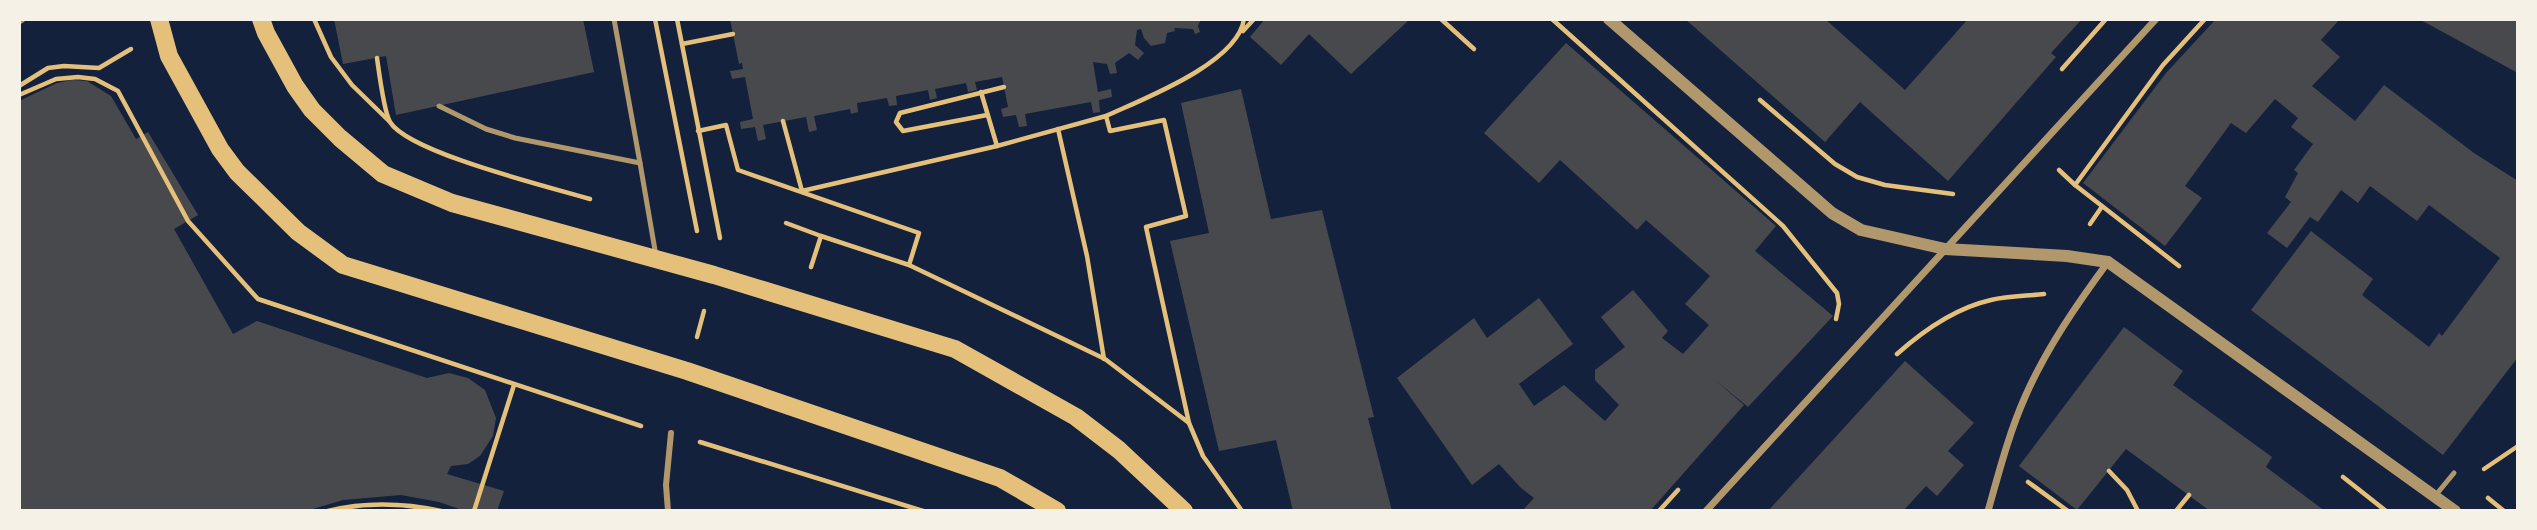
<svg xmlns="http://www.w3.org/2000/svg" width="2537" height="530" font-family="Ubuntu,sans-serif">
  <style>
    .building { fill: #48494c }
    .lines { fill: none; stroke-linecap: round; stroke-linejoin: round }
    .path { stroke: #e5c07b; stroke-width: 4.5 }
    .service { stroke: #b1986c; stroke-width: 5 }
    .pedestrian { stroke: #b1986c; stroke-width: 6 }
    .minor { stroke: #b1986c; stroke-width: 7 }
    .tertiary { stroke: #b1986c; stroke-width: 12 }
    .primary { stroke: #e5c07b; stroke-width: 18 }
  </style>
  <rect width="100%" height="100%" fill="#14213d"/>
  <!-- building -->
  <g class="building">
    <polygon points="334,19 583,19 594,72 396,115 386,56 343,64"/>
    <polygon points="730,19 1201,19 1198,26 1200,32 1195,34 1193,29 1174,28 1175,31 1167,33 1165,43 1151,46 1144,38 1141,29 1137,30 1135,45 1144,53 1138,60 1129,53 1115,63 1117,73 1110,74 1107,64 1093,62 1098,92 1111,89 1112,97 1099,100 1100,112 1093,113 1091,102 1025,114 1027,126 1019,127 1016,115 1003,117 1001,109 1008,107 1002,77 975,82 977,90 968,92 966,83 935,89 937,98 930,100 928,90 896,96 897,105 889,106 887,98 857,103 858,112 851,114 850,109 814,116 817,130 809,132 806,117 763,125 766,139 758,141 755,127 741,129 740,122 753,119 745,77 732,79 730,71 743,69 742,63 739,64"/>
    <polygon points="1265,19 1410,19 1351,74 1309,34 1281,65 1250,37"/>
    <polygon points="1685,19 1825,19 1905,90 1968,19 2082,19 2051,53 2056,57 1948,181 1860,102 1825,142"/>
    <polygon points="2216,19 2340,19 2321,40 2340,57 2312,86 2355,121 2384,85 2474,153 2518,181 2518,357 2443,455 2251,310 2311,231 2373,279 2362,295 2429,347 2439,333 2442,336 2500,258 2429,205 2417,221 2370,186 2358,203 2341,190 2318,222 2310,217 2287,248 2267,233 2291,202 2285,197 2298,173 2294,170 2313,144 2291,127 2298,118 2275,99 2246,133 2231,123 2185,186 2202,198 2165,246 2083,183 2166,73"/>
    <polygon points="2419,19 2518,19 2518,69 2516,72"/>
    <polygon points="1566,43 1776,226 1755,251 1833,316 1748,407 1715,380 1744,405 1650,511 1522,511 1534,498 1521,488 1499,464 1472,485 1397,378 1474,318 1487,338 1539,298 1573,344 1519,384 1534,406 1564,385 1605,421 1619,405 1595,380 1595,370 1625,347 1601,317 1633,290 1668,331 1662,338 1683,354 1709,325 1685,304 1710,276 1646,220 1637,230 1560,160 1539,183 1484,133"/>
    <polygon points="72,80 87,81 111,96 136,139 148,132 198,215 174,229 233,334 257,321 427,378 449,373 468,378 485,390 496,418 493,436 480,456 468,464 451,466 447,474 504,491 497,511 465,511 439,502 401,495 343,500 306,511 19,511 19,101 57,83"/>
    <polygon points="1241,89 1271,219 1322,210 1374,417 1368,418 1392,511 1293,511 1276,440 1219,451 1170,241 1209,233 1181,103"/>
    <polygon points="2124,327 2183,371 2173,385 2272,457 2266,467 2325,511 2210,511 2126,449 2077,510 2019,466"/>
    <polygon points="1905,361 1974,423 1948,451 1964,465 1937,496 1926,486 1903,511 1768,511"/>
  </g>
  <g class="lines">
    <!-- path -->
    <g class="path">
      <polyline points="314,19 331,57 352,85 389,121"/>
      <polyline points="655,19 697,231"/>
      <polyline points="677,19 720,238"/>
      <polyline points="1441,19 1474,49"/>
      <polyline points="1552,19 1783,226 1837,293 1839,304 1836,319"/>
      <polyline points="1243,31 1254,19"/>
      <polyline points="682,44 733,34"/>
      <path d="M377 58C379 72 384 112 390 122 409 153 550 187 590 199"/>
      <polyline points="2062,69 2106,19"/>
      <polyline points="19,86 48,68 64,66 99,68 131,49"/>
      <polyline points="981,92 997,146"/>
      <polyline points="19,95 56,79 78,77 95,79 118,91 188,221 258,299 641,426"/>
      <polyline points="1760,100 1835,164 1857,177 1885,185 1953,194"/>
      <polyline points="987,115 903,131 896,122 900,113 1004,87"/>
      <polyline points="783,121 802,191 997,146 1106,116"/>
      <polyline points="1058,129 1087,256 1104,359"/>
      <path d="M698 131 726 125 738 170 919 233 909 265 1105 359 1189 423 1146 227 1186 216 1164 120 1110 131 1106 116C1143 99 1238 63 1244 19"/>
      <polyline points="2059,170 2075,185"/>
      <polyline points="786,223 821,236"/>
      <polyline points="2090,224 2101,208"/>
      <polyline points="2179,266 2075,185 2163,65 2205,19"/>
      <polyline points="811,267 821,236 909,265"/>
      <polyline points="697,337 704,311"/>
      <path d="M1897 354C1924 330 1955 308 1991 300 2008 296 2027 296 2044 294"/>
      <polyline points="1189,423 1203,456 1242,511"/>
      <polyline points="700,442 923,511"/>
      <polyline points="2484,469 2518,446"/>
      <polyline points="2109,471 2127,490 2138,511"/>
      <polyline points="2343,477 2386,511"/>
      <polyline points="2028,482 2068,511"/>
      <polyline points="2488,498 2504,511"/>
      <path d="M328 511C365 502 403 503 441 511"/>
      <polyline points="474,511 514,385"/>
      <polyline points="1659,511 1678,490"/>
      <polyline points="2176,511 2189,495"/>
    </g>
    <!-- service -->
    <g class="service">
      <polyline points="614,19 640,163"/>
      <polyline points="439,106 486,129 515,138 640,163 656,256"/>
      <polyline points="2435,496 2454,473"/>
    </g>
    <!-- pedestrian -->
    <polyline class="pedestrian" points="668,511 666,485 671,433"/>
    <!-- minor -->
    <g class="minor">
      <polyline points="19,21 22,19"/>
      <polyline points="1706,511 2156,19"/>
      <path d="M1988 511C1999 472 2009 433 2025 397 2046 349 2077 304 2108 262"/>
    </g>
    <!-- tertiary -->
    <polyline class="tertiary" points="1609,19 1832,213 1861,230 1945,249 2067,256 2108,262 2455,511"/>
    <!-- primary -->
    <g class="primary">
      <polyline points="159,19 169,56 220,149 237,172 298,232 343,265 687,371 1000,478 1057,511"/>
      <polyline points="261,19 266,33 295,86 312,110 340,138 383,174 452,203 714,275 955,349 1076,417 1119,450 1184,511"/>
    </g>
  </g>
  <!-- border -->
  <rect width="2537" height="530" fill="none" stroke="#f6f1e7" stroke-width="42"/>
</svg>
